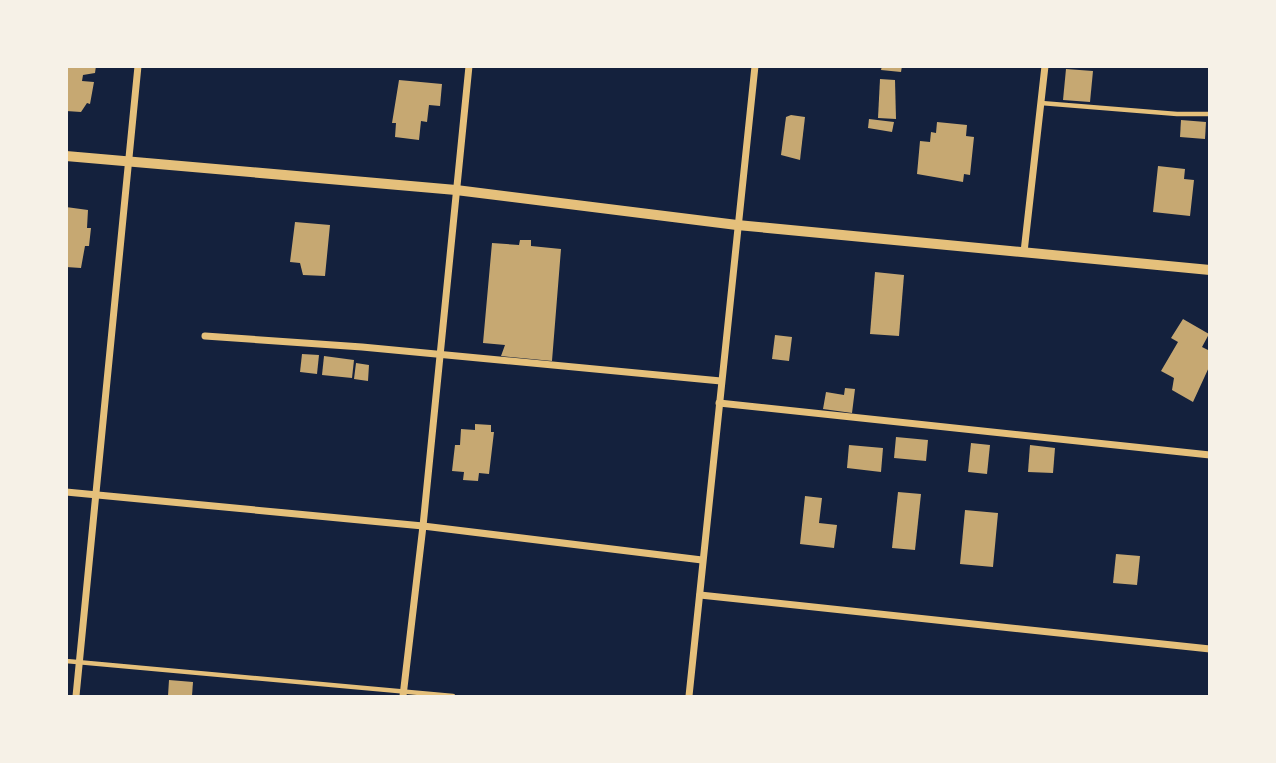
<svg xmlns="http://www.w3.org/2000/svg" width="1276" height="763" font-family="Rubik,sans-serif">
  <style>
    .building { fill: #c6a872 }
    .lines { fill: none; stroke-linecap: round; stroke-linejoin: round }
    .service { stroke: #e5c07b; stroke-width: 4.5 }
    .minor { stroke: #e5c07b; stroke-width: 7 }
    .tertiary { stroke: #e5c07b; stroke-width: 10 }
  </style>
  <rect width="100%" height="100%" fill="#14213d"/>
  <!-- building -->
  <g class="building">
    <polygon points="66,66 96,66 95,73 83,75 82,81 94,82 90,104 87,103 81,112 66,111"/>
    <polygon points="882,66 902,66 901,72 881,70"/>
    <polygon points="1066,69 1093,71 1090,102 1063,100"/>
    <polygon points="880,79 895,80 896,119 878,118"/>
    <polygon points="399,80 442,84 440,106 429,105 427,122 421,121 419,140 395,137 396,123 392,123"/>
    <polygon points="791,115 805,117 800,160 781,155 786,117"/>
    <polygon points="869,119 894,122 892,132 868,128"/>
    <polygon points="1181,120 1206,122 1205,139 1180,137"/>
    <polygon points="937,122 967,125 966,136 974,137 970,175 964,174 963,182 917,174 920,141 930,142 931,132 936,133"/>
    <polygon points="1158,166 1185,169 1184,179 1194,180 1190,216 1153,212"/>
    <polygon points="66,207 88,210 87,228 91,228 89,246 85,246 81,268 66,267"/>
    <polygon points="295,222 330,225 325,276 303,275 300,263 290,262"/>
    <polygon points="520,240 531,240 531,246 561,249 552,361 501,356 505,345 483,343 492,243 519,245"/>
    <polygon points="875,272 904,275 899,336 870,334"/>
    <polygon points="1183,319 1209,334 1202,347 1210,351 1210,365 1193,402 1172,390 1174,378 1161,371 1178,342 1171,338"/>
    <polygon points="775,335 792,337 789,361 772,359"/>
    <polygon points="302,354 319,355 317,374 300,372"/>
    <polygon points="324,356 354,360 352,378 322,375"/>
    <polygon points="356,363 369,365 368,381 354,379"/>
    <polygon points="845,388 855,389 852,413 823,409 826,392 844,395"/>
    <polygon points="475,424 491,425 491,432 494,432 489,474 479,473 478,481 463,480 464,472 452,471 455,445 460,445 461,429 475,430"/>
    <polygon points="896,437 928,440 926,461 894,458"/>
    <polygon points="971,443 990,445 987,474 968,472"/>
    <polygon points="849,445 883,448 881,472 847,468"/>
    <polygon points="1030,445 1055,448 1053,473 1028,472"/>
    <polygon points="898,492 921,494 915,550 892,548"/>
    <polygon points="805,496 822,498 819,523 837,525 834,548 800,544"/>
    <polygon points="965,510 998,513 993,567 960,564"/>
    <polygon points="1116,554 1140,556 1137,585 1113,583"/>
    <polygon points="169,680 193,682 192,696 168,696"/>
  </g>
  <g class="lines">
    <!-- service -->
    <g class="service">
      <polyline points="1041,103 1177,114 1210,114"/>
      <polyline points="66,661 453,696"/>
    </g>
    <!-- minor -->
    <g class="minor">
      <polyline points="1024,252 1045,66"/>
      <polyline points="205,336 362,347 721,381"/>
      <polyline points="719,403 1210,455"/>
      <polyline points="66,492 423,526 702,560"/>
      <polyline points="700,595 1210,649"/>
      <polyline points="76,696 138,66"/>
      <polyline points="403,696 423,526 469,66"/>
      <polyline points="689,696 755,66"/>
    </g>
    <!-- tertiary -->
    <polyline class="tertiary" points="66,156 456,190 737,225 1210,270"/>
  </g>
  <!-- border -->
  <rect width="1276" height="763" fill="none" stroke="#f6f1e7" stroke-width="136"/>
</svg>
